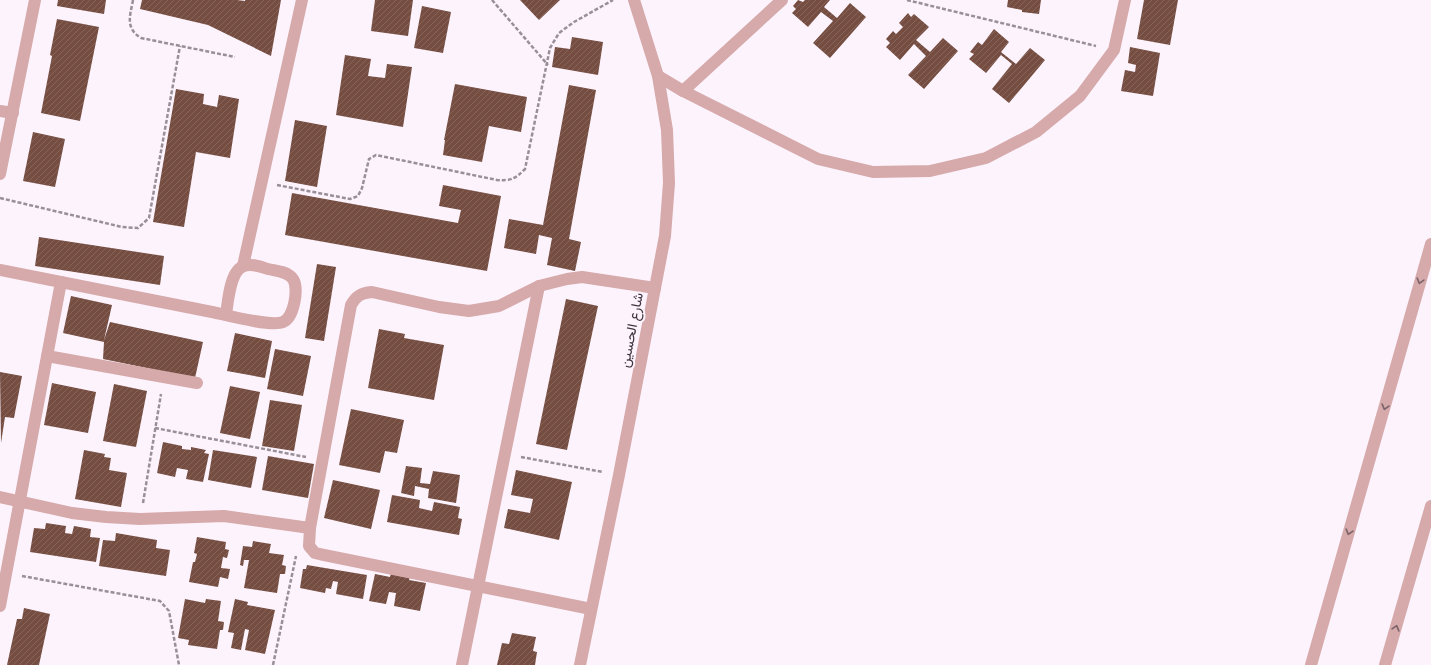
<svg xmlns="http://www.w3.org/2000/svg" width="1431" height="665" font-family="Montserrat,Vazirmatn,sans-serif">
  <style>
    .building { fill: url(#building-hatch) }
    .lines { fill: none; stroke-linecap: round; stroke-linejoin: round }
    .path { stroke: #998f99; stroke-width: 2.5; stroke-dasharray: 4 2; stroke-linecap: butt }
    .minor { stroke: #d6a9aa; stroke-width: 12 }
    .oneway { stroke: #7b636a }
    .labels { text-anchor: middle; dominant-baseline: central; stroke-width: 4; stroke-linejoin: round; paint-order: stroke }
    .street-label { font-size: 14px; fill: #3e353f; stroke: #fdf3fd }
  </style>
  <defs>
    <pattern id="building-hatch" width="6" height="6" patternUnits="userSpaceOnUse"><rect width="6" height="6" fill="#754d41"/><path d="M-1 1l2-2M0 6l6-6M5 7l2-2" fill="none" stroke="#85645b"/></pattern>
  </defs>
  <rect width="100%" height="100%" fill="#fdf3fd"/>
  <!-- building -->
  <g class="building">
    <polygon points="58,0 106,0 104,14 57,6"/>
    <polygon points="142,0 237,0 245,1 245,0 281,0 271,56 208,25 140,9"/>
    <polygon points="375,0 413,0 408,36 371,31"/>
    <polygon points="520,0 560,0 539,20"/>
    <polygon points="798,0 803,2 805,0 830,0 824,7 837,18 850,3 866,17 830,58 813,43 833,21 821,12 808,27 792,13 796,9 793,6"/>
    <polygon points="1008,0 1041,0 1039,14 1022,12 1022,10 1007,7"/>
    <polygon points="1144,0 1178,0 1170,45 1137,39"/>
    <polygon points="422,6 451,12 443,53 414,48"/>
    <polygon points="908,13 911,17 914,14 929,27 916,40 930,52 943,38 958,51 924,89 908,75 926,56 914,44 900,60 886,47 890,43 886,39 893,31 896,34 903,27 899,23"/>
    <polygon points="57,19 99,27 80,121 41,113 52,56 50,55"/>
    <polygon points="994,29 1009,42 1001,52 1016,64 1030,48 1045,60 1009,103 992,89 1012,64 1001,55 986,73 969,59 974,54 970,52 978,42 982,45"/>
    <polygon points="572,37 603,42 598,75 552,67 555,47 570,49"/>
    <polygon points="1130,47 1160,53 1153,96 1121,91 1125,70 1135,72 1136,65 1128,63"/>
    <polygon points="345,55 371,59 368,76 385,78 387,64 412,67 403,127 336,115"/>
    <polygon points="455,84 527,97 521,132 489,126 482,162 443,155 445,140 444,140"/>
    <polygon points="569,85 596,90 569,239 581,242 575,271 547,265 552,238 539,235 536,254 504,248 509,219 543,225"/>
    <polygon points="176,89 204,94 203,104 217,107 219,95 239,99 230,158 196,152 184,227 153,222"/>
    <polygon points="295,120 327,126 317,187 285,181"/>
    <polygon points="33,132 65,139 55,187 23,181"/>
    <polygon points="443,185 501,196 487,271 285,235 292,193 458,223 461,210 439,206"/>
    <polygon points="39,237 164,256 160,285 35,266"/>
    <polygon points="317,264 336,267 324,341 305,338"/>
    <polygon points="71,296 112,305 104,340 110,322 203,342 195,378 103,359 104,342 63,333"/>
    <polygon points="566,299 598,306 567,450 536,444"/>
    <polygon points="379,329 405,334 404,338 444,345 434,400 368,388"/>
    <polygon points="235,333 272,341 265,378 227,371"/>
    <polygon points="275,349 311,356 303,396 267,389"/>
    <polygon points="0,372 22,376 14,418 5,417 1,443"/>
    <polygon points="52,383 96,392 88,433 44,425"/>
    <polygon points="114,384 147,391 136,447 103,441"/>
    <polygon points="230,386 260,392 250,439 220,433"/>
    <polygon points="270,400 302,405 294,451 262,446"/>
    <polygon points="351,409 404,420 397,453 385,451 380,473 339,465"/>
    <polygon points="163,442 182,446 182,449 191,450 191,447 206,450 204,453 209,454 203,482 186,479 188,470 177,468 175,477 157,473"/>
    <polygon points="84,450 105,454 104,457 111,458 109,470 127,473 121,507 75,499"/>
    <polygon points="213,450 257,457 251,488 208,480"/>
    <polygon points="268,456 314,464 308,498 262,490"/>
    <polygon points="406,466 422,468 420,483 430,484 433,471 460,475 456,503 428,498 429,489 415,486 414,496 401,493"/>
    <polygon points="516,470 572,482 559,540 504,528 508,509 530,513 533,499 511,495"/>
    <polygon points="333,480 380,490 371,529 324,518"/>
    <polygon points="392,495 420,500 419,508 432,511 434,502 460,507 458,518 462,519 459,535 387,522"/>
    <polygon points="46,523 66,526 65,533 72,534 74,526 91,529 90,537 100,538 96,562 30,552 34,528 45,529"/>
    <polygon points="116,533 157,540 156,548 170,550 166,576 99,566 103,540 115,541"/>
    <polygon points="197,537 226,542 225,549 229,550 227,558 223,557 221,568 230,569 228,579 220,577 218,587 189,582 193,562 195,562 197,554 194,553"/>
    <polygon points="253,541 271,544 269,553 284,555 282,565 286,566 285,574 280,574 277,593 244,588 249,560 244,560 243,566 240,565 243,546 252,547"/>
    <polygon points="307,565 367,575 363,599 336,594 338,582 333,581 331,589 326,588 325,593 300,588 303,569 306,569"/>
    <polygon points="391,573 410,577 409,580 426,583 420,611 394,606 396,593 389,592 386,604 369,601 375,574 390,577"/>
    <polygon points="185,599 205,603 206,599 221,601 218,621 224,622 223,630 220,630 217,649 188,645 189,640 178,638"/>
    <polygon points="235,599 248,602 247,605 275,610 265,654 245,650 249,630 245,629 241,650 231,648 234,633 228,632"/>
    <polygon points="24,608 50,614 39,665 7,665 17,619 22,619"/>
    <polygon points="512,633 536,637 533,651 537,652 535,665 497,665 502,643 509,644"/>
  </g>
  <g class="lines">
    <!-- path -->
    <g class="path">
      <path d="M133 0C130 16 125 28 141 38L235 57"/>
      <polyline points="492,0 548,65"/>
      <polyline points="907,0 1096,46"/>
      <path d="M277 185 350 199 358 196 362 188 369 159 376 155 497 180C511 181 515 179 525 169L550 48 559 33 574 22 613 0"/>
      <polyline points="0,198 122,227 138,228 149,218 180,46"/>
      <polyline points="155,428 306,457"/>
      <polyline points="521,457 603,472"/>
      <polyline points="143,503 161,394"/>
      <polyline points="22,576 160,601 169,611 179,665"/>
      <polyline points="273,665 296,556"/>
    </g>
    <!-- minor -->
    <g class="minor">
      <polyline points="658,76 683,91 818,159 873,172 930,171 986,158 1036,132 1080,96 1114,50 1125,0"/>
      <polyline points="683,91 782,0"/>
      <polyline points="0,111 13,113"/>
      <polyline points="0,174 35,0"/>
      <polyline points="243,266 302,0"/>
      <path d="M0 270C71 284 141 298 212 312 226 315 271 327 283 322 294 318 299 288 293 279 287 271 276 271 268 269 261 267 252 263 244 266 230 270 228 301 226 315"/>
      <polyline points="47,356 197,383"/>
      <polyline points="0,497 72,513 106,517 140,519 224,516 310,528"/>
      <polyline points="0,606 61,282"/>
      <path d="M591 609 324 555 315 553 309 546 310 528 351 305C356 296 361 293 372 292L439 307 469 311 499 306 539 286 567 279 582 277 655 288"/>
      <polyline points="462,665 539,286"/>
      <polyline points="580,665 619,475 665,236 669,183 667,130 658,76 634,0"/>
      <polyline points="1311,665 1431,244"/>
      <polyline points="1385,665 1431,506"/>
    </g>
  </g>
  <!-- one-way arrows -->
  <defs><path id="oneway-chevron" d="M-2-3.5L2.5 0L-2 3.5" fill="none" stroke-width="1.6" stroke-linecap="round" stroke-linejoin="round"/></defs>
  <g class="oneway">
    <use href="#oneway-chevron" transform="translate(1420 281) rotate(106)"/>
    <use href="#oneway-chevron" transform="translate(1385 407) rotate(106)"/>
    <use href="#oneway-chevron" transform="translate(1349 532) rotate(106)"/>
    <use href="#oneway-chevron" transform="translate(1396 628) rotate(-74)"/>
  </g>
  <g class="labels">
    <!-- street labels -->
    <g class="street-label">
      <text transform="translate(631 330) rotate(-79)">شارع الحسين</text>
    </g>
  </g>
</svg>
